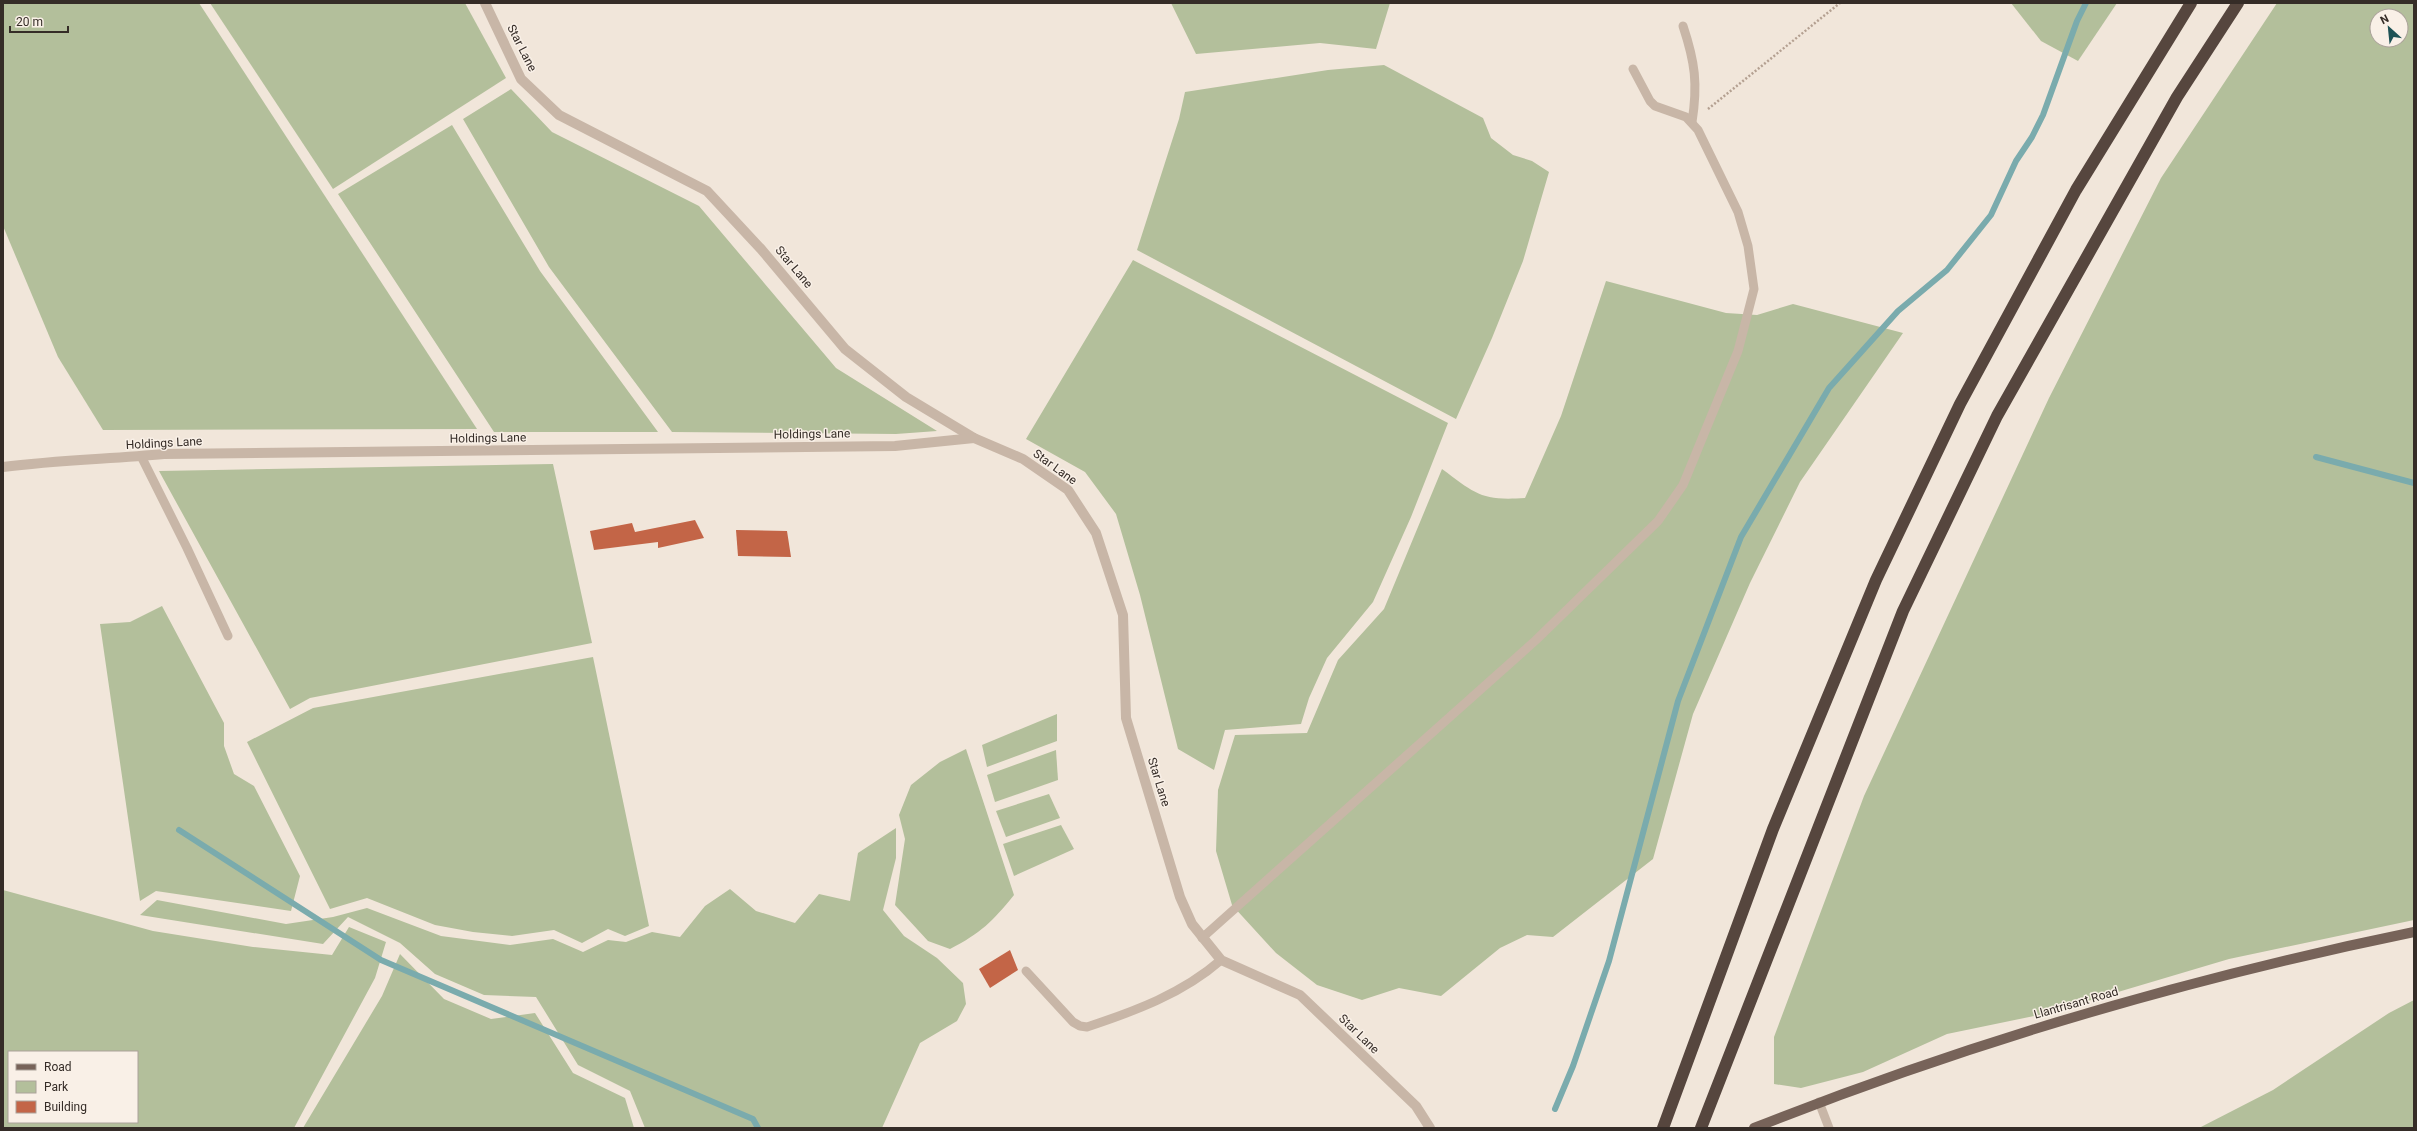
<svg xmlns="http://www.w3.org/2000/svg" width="2417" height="1131" font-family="Roboto,sans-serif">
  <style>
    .green { fill: #b3bf9b; fill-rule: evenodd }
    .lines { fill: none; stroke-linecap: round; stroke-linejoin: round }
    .stream { stroke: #7aabad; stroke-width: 6 }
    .building { fill: #c36547 }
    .path { stroke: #b4a091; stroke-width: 2.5; stroke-dasharray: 2 2; stroke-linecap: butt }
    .lane { stroke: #c8b6a7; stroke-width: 9 }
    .street { stroke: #c8b6a7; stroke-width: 10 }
    .primary { stroke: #776359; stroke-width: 10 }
    .highway { stroke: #56463e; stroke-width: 12 }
    .labels { text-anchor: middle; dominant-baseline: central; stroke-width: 3; stroke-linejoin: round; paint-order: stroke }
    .street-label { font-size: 12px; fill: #352c27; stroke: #f9f0e7 }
  </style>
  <rect width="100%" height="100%" fill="#f1e6da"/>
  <!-- green -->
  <g class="green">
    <polygon points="3,3 199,3 477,429 103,430 58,357 3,226"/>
    <polygon points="210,3 465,3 506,78 333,189"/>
    <polygon points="1171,3 1390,3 1376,49 1320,43 1196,54"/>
    <polygon points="2011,3 2117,3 2078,61 2041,41"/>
    <path d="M2277 3H2414V920L2229 959 2044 1014 1947 1034 1863 1072 1801 1088 1774 1084V1037L1864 796 2049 398 2161 178ZM2377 16H2401V40H2377Z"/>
    <polygon points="1384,65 1483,118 1491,138 1513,155 1532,161 1549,172 1523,261 1492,338 1456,419 1137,250 1179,119 1185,92 1328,70"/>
    <polygon points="511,89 552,132 699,206 836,368 937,431 896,434 672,432 549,267 463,119"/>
    <polygon points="452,125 540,271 658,432 494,432 338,194"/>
    <polygon points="1133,260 1448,423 1411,517 1373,602 1327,658 1309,698 1301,724 1225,730 1214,770 1178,749 1140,595 1116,514 1085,472 1026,439"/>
    <path d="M1606 281 1726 313 1757 315 1793 304 1903 333 1800 482 1750 583 1693 714 1653 859 1553 937 1527 935 1500 948 1441 996 1399 988 1362 1000 1317 985 1276 953 1232 905 1216 851 1218 790 1235 735 1307 733 1338 660 1384 609 1442 469C1476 494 1481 501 1525 498L1561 416Z"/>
    <polygon points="553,464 592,643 310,698 290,709 159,471"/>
    <polygon points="162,606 224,723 224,746 234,774 254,786 300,876 291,911 156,891 140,901 100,624 130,622"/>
    <polygon points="593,657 649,926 625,936 608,929 582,943 554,930 512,936 473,932 435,925 367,898 330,909 247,742 313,708"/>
    <polygon points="1057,714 1057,741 987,767 982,745"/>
    <path d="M966 749 1014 895C992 922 981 933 950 949L928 941 895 905 905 839 899 815 911 785 940 762Z"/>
    <polygon points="1056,750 1058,780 995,802 987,775"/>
    <polygon points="1049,794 1060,818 1006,837 996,811"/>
    <polygon points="1061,825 1074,849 1014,876 1003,844"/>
    <polygon points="896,828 896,858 883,910 904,936 937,958 963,983 966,1004 957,1021 920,1043 882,1128 645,1128 630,1091 578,1065 536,997 484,995 435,974 400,943 348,917 323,944 140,915 157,900 286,924 333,917 367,908 441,936 510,945 553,939 583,952 608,940 626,942 652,932 680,937 705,906 730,889 756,911 795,923 819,894 850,901 858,853"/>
    <path d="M3 890 153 931 253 947 332 955 349 927 386 942 375 978 294 1128H3ZM9 1052H137V1122H9Z"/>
    <polygon points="400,954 444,999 491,1019 535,1013 573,1073 625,1098 634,1128 303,1128 382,996"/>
    <polygon points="2414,1000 2414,1128 2199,1128 2273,1090 2389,1013"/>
  </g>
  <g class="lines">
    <!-- stream -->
    <g class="stream">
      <polyline points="2316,457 2414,483"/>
      <polyline points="179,830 381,960 753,1119 758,1128"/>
      <polyline points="1555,1109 1573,1066 1609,961 1678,701 1741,537 1829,388 1898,311 1947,270 1991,215 2016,161 2032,137 2043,115 2077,21 2086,3"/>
    </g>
  </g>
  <!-- building -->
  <g class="building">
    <polygon points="695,520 704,538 658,548 658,542 594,550 590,531 632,523 635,532"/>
    <polygon points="736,530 787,531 791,557 738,556"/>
    <polygon points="1010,950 1018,970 990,988 979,969"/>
  </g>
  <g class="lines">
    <!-- path -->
    <polyline class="path" points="1708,109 1840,3"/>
    <!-- lane -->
    <g class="lane">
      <path d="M1683 26C1695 62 1698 84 1692 122"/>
      <polyline points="141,456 187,548 228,636"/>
      <polyline points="1202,938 1536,640 1658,521 1683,485 1738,351 1754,289 1748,246 1738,212 1698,130 1686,117 1655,106 1650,101 1633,69"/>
      <path d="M1026 971 1073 1022 1080 1026 1087 1027C1135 1011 1182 994 1221 960"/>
      <polyline points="1819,1102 1829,1128"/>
    </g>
    <!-- street -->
    <g class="street">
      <polyline points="485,3 521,79 559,115 707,191 761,249 845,349 906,397 974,438 1023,459 1068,490 1096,533 1123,615 1126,718 1180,897 1192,924 1221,960 1300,995 1416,1106 1430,1128"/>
      <path d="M3 467C56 460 110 459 164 454L895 446 974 438"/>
    </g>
    <!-- primary -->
    <path class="primary" d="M1754 1128C1968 1043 2189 978 2414 932"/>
    <!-- highway -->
    <g class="highway">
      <polyline points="1663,1128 1773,829 1876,580 1960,404 2076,190 2191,3"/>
      <polyline points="1701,1128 1903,611 1997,416 2177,97 2238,3"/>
    </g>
  </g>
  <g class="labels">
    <!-- street labels -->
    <g class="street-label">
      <text transform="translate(522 48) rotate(63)">Star Lane</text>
      <text transform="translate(794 267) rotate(50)">Star Lane</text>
      <text transform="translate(812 434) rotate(-1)">Holdings Lane</text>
      <text transform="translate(488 438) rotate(-1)">Holdings Lane</text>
      <text transform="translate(164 443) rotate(-3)">Holdings Lane</text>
      <text transform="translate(1055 467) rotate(36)">Star Lane</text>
      <text transform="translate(1159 782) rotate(73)">Star Lane</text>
      <text transform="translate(2076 1003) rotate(-16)">Llantrisant Road</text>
      <text transform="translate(1359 1034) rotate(44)">Star Lane</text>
    </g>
  </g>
  <!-- border -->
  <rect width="2417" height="1131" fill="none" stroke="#352c27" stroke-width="8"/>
  <!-- legend -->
  <rect x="8" y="1051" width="130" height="72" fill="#f9f0e7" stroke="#aba29a"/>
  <rect x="16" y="1064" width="20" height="6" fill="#776359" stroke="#aba29a"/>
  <text x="44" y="1071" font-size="12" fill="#352c27">Road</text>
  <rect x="16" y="1081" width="20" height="12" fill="#b3bf9b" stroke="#aba29a"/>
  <text x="44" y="1091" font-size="12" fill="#352c27">Park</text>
  <rect x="16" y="1101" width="20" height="12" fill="#c36547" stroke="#aba29a"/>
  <text x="44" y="1111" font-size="12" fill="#352c27">Building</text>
  <!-- north arrow -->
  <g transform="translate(2389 28) rotate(333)"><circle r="19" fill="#f9f0e7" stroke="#aba29a"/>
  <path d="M0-3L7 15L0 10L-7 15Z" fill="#1e5255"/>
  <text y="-6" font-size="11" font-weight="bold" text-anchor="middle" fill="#352c27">N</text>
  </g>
  <!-- scale -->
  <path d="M10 26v6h58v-6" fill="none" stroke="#352c27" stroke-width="2"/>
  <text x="16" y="26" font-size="12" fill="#352c27" stroke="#f9f0e7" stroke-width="3" paint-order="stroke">20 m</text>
</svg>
